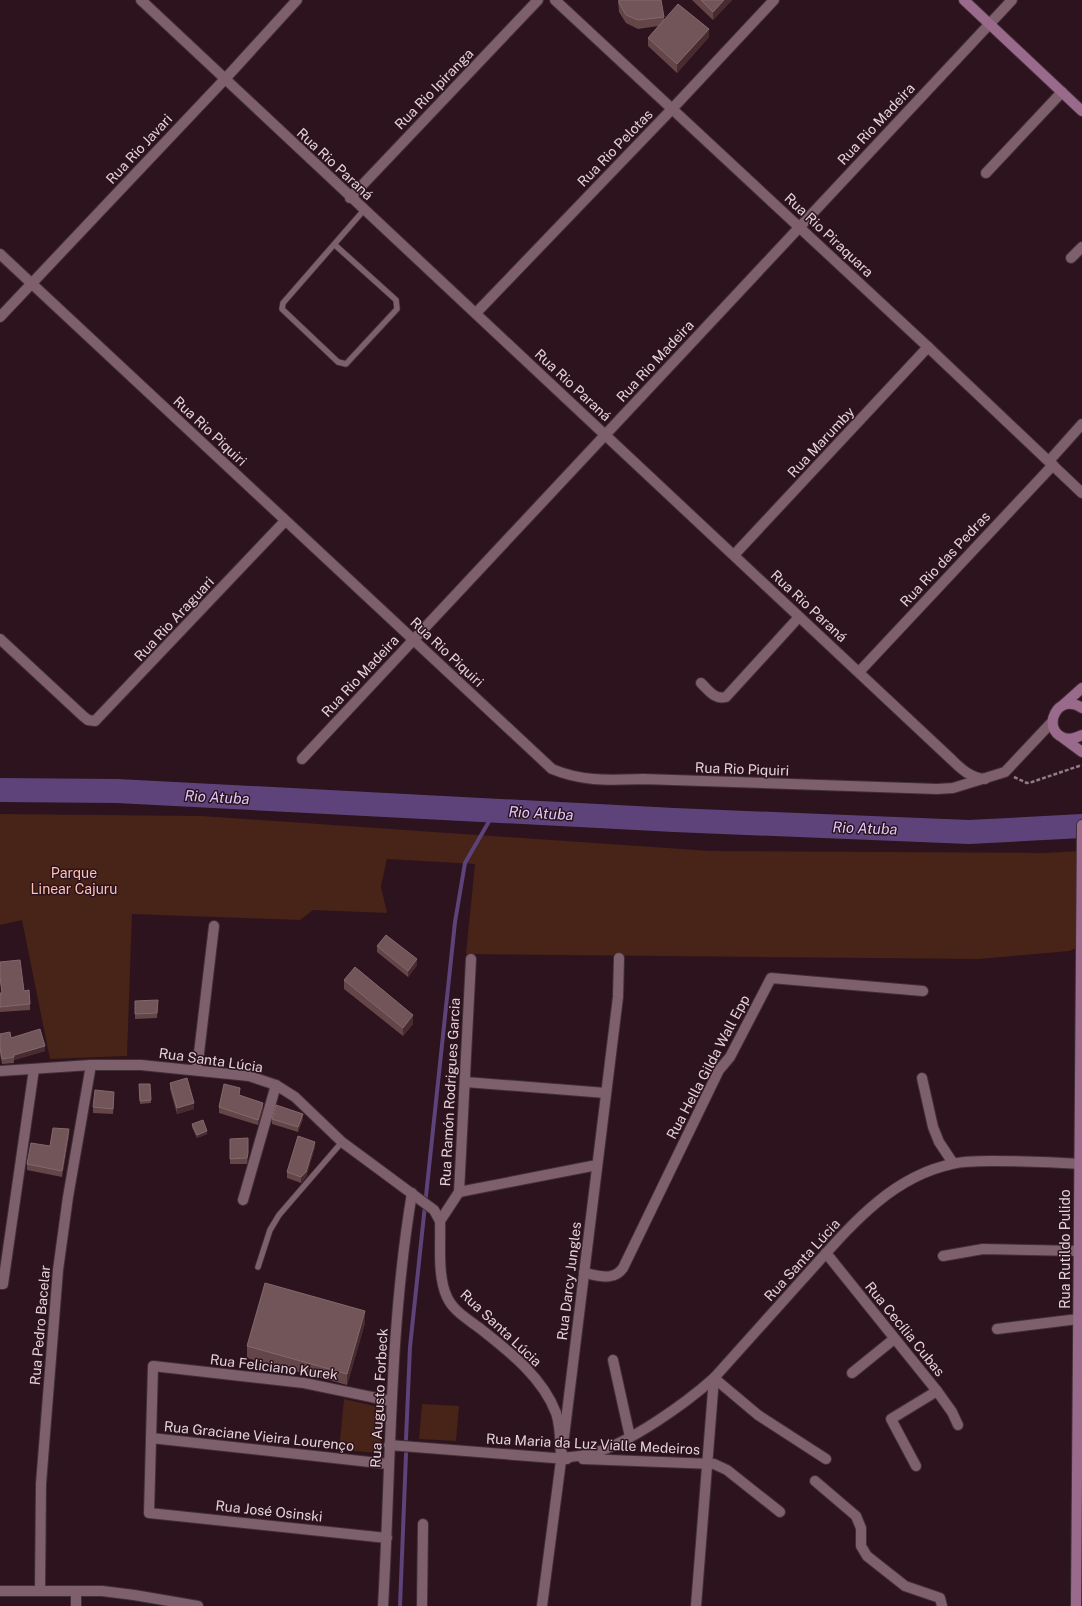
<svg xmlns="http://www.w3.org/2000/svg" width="1082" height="1606" font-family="'Public Sans',sans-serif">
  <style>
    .green { fill: #472318 }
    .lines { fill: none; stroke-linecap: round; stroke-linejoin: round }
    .stream { stroke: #5d4379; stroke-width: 4 }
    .river { stroke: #5d4379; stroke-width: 24 }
    .lane-casing { stroke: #412f36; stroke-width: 7 }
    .street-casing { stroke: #412f36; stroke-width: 12 }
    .secondary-casing { stroke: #412f36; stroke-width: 12 }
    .path { stroke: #917c85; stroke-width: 2.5; stroke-dasharray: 4 2; stroke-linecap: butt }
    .lane { stroke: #7e5f6c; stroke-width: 5.5 }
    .street { stroke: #7e5f6c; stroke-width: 10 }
    .secondary { stroke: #996a8c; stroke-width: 10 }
    .wall { fill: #644648 }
    .shaded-wall { fill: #482b31 }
    .building { fill: #715558; stroke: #83686c }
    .labels { text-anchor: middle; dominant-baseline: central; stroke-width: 3; stroke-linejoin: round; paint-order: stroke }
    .street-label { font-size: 14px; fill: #e4d2d9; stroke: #2c131e }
    .park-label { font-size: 14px; fill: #fec3b0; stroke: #2c131e }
    .water-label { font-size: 15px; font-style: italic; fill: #dfc9fc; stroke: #2c131e }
  </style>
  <rect width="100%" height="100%" fill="#2c131e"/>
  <!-- green -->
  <g class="green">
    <polygon points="0,814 202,816 711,851 1043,853 1082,851 1082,946 1069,951 979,959 466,954 475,864 387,859 381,886 387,913 313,910 300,920 132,914 127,1056 50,1059 22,920 0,925"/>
    <polygon points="344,1399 383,1408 380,1453 339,1450"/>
    <polygon points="422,1404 459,1406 456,1441 419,1439"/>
  </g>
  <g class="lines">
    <!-- stream -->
    <g class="stream">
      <polyline points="406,1439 410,1347 455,922 465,863 495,811"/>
      <polyline points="400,1606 406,1454"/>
    </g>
    <!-- river -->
    <polyline class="river" points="0,790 117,791 674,820 969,832 1082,826"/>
    <!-- lane casing -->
    <g class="lane-casing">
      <g id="lane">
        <polyline points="335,245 396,300 397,309 346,364 338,362 282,309 283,303 364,210"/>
        <polyline points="258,1267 270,1230 279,1215 342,1142"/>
      </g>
    </g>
    <!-- street casing -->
    <g class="street-casing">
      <g id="street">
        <path d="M141 0 952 760C961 769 971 778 985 779"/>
        <polyline points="555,0 928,347 1082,493"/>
        <polyline points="986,173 1062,92"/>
        <polyline points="350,198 538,0"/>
        <path d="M0 254 552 769C583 782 610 780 643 779L937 789 953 788 1005 772 1052 722"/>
        <polyline points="1071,258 1082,247"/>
        <polyline points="476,313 672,109 774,0"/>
        <polyline points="0,317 225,79 297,0"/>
        <polyline points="1049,461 1082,424"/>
        <polyline points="734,555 928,347"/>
        <polyline points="0,639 83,716 88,720 95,721 285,521"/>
        <polyline points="859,672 1053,465"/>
        <path d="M701 683C709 691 715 700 726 697L799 617"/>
        <polyline points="302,759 1012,0"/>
        <polyline points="197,1070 214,926"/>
        <path d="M0 1071 91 1065H141L249 1076 276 1085 295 1097 342 1142 434 1210 440 1221C441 1243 437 1276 447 1297 453 1311 469 1320 482 1330 510 1352 543 1378 556 1413 561 1427 560 1444 561 1458 572 1457 583 1456 594 1453 631 1442 685 1404 714 1378 743 1346 772 1313 801 1281 844 1234 886 1178 952 1164 964 1161 978 1161 991 1161 1021 1161 1052 1162 1082 1164"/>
        <polyline points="922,1078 933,1127 939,1142 953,1163"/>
        <polyline points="465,1082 606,1093"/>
        <polyline points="459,1192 597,1165"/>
        <polyline points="243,1200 276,1085"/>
        <polyline points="440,1221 459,1192 471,959"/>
        <polyline points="826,1253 937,1391 952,1412 958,1425"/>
        <polyline points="943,1256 983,1249 1079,1251"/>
        <path d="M584 1273C598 1275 613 1282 623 1268L719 1070 730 1057 771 978 923 991"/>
        <polyline points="0,1284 3,1284 34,1069"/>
        <polyline points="997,1329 1078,1319"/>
        <polyline points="613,1360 630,1437"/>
        <polyline points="852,1373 894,1339"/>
        <polyline points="714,1378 758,1415 826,1459"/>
        <polyline points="564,1437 618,997 619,958"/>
        <polyline points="151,1438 388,1464"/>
        <polyline points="389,1445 567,1459"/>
        <polyline points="583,1459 714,1464 727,1470 780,1512"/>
        <polyline points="916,1466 891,1419 937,1391"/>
        <polyline points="815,1481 856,1516 861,1528 861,1546 867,1556 905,1586 940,1598 942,1606"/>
        <polyline points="387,1538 149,1513 153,1366 304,1383 391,1401"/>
        <polyline points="40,1590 41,1484 58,1270 68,1197 91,1065"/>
        <polyline points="0,1591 102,1591 134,1595 198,1606"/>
        <polyline points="76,1591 76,1606"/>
        <path d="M383 1606C391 1468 389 1330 412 1193"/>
        <polyline points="422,1606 423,1524"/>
        <polyline points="542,1606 562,1453"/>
        <polyline points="696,1606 714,1378"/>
      </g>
    </g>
    <!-- secondary casing -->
    <g class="secondary-casing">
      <g id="secondary">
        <polyline points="964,0 1082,111"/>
        <polyline points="1063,705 1082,688"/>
        <path d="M1082 708C1058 691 1040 729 1064 738 1071 740 1076 738 1082 735"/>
        <polyline points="1063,738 1082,752"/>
        <polyline points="1076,1606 1082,825"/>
      </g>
    </g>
    <!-- path -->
    <polyline class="path" points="1014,777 1027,783 1032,782 1082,765"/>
    <!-- lane -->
    <use href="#lane" class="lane"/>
    <!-- street -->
    <use href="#street" class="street"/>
    <!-- secondary -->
    <use href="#secondary" class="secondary"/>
  </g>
  <!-- wall -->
  <g class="wall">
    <polygon points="618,0 664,17 664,19 709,37 677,73 648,46 648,38 658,26 638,29 626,23 619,12"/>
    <polygon points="692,0 732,0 713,20"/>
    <polygon points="377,946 417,965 408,977 377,952"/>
    <polygon points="0,962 24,991 30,1004 30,1010 0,1012 0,993 2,993 0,981"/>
    <polygon points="344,980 413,1024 403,1036 344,989"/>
    <polygon points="135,1001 158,1006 157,1018 135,1019"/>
    <polygon points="0,1034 11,1038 45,1051 14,1060 14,1063 2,1064 0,1053"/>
    <polygon points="170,1083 194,1109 177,1114 170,1089"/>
    <polygon points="139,1084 150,1084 151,1103 140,1104"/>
    <polygon points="240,1095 263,1108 258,1125 219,1113 219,1107"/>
    <polygon points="114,1098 113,1114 93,1113 93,1107"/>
    <polygon points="272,1119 303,1119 298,1132 272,1124"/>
    <polygon points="192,1124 207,1134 197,1138 192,1127"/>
    <polygon points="69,1135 62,1177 27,1170 27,1164 50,1146"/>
    <polygon points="230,1139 248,1158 247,1164 230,1164"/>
    <polygon points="315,1147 306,1177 301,1183 287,1178 287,1172"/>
    <polygon points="365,1323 347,1385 247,1358 247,1346"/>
  </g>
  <!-- shaded-wall -->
  <g class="shaded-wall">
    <polygon points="724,0 732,0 713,20 713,12"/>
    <polygon points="709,29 709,37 677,73 677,64"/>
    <polygon points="417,959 417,965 408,977 408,971"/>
    <polygon points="413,1015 413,1024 403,1036 403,1028"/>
    <polygon points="45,1046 45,1051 14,1060 14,1055"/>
    <polygon points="194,1103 194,1109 177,1114 177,1108"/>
    <polygon points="263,1103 263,1108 258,1125 258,1120"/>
    <polygon points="303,1114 303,1119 298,1132 298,1127"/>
    <polygon points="69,1129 69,1135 62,1177 62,1171"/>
    <polygon points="207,1131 207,1134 197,1138 197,1135"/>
    <polygon points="315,1142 315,1147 306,1177 301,1183 301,1177"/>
    <polygon points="248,1153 248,1158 247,1164 247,1158"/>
    <polygon points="365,1311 365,1323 347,1385 347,1374"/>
  </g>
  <!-- building -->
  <g class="building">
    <polygon points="619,0 661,0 664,17 638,20 626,15 619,3"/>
    <polygon points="701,0 724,0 713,12"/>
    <polygon points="678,4 709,29 677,64 648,38"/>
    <polygon points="386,935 417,959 408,971 377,946"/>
    <polygon points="20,960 24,991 29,990 30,1004 0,1007 0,993 2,993 0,976 0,962"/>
    <polygon points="355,967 413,1015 403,1028 344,980"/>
    <polygon points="158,1000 157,1013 135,1014 135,1001"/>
    <polygon points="40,1029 45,1046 14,1055 14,1057 2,1059 0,1047 0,1034 10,1032 11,1038"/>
    <polygon points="187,1078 194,1103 177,1108 170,1083"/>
    <polygon points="139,1084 150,1084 151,1100 140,1101"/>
    <polygon points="224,1084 240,1088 239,1095 263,1103 258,1120 219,1107"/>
    <polygon points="95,1090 114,1092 113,1109 93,1107"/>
    <polygon points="276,1105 303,1114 298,1127 272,1119"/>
    <polygon points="203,1120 207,1131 197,1135 192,1124"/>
    <polygon points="53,1128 69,1129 62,1171 27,1164 31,1143 50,1146"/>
    <polygon points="298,1136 315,1142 306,1172 301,1177 287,1172"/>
    <polygon points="248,1138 248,1153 247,1158 230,1159 230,1139"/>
    <polygon points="265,1283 365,1311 347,1374 247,1346"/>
  </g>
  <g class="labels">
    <!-- street labels -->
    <g class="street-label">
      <text transform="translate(434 89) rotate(-46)">Rua Rio Ipiranga</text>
      <text transform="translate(876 124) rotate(-47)">Rua Rio Madeira</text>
      <text transform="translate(615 148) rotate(-46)">Rua Rio Pelotas</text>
      <text transform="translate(139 149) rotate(-47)">Rua Rio Javari</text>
      <text transform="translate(335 164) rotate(43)">Rua Rio Paraná</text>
      <text transform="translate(829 235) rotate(43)">Rua Rio Piraquara</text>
      <text transform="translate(655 361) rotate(-47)">Rua Rio Madeira</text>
      <text transform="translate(573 385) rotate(43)">Rua Rio Paraná</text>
      <text transform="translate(210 431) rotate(43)">Rua Rio Piquiri</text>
      <text transform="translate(821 442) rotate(-47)">Rua Marumby</text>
      <text transform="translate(945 559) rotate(-47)">Rua Rio das Pedras</text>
      <text transform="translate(809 606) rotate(43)">Rua Rio Paraná</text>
      <text transform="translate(174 619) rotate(-47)">Rua Rio Araguari</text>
      <text transform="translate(447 652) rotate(43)">Rua Rio Piquiri</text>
      <text transform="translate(360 676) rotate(-47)">Rua Rio Madeira</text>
      <text transform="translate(742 769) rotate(2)">Rua Rio Piquiri</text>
      <text transform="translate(211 1060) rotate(8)">Rua Santa Lúcia</text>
      <text transform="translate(708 1067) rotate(-62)">Rua Hella Gilda Wall Epp</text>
      <text transform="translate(450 1092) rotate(-87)">Rua Ramón Rodrigues Garcia</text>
      <text transform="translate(1065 1249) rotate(-90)">Rua Rutildo Pulido</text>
      <text transform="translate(802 1260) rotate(-48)">Rua Santa Lúcia</text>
      <text transform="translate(569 1281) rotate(-83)">Rua Darcy Jungles</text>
      <text transform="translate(40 1325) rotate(-85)">Rua Pedro Bacelar</text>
      <text transform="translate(501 1328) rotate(43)">Rua Santa Lúcia</text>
      <text transform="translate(905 1329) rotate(51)">Rua Cecília Cubas</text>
      <text transform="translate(274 1367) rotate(7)">Rua Feliciano Kurek</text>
      <text transform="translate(379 1398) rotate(-87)">Rua Augusto Forbeck</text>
      <text transform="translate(259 1436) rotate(6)">Rua Graciane Vieira Lourenço</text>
      <text transform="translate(593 1444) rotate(3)">Rua Maria da Luz Vialle Medeiros</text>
      <text transform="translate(269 1511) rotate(6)">Rua José Osinski</text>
    </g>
    <!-- park labels -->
    <g class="park-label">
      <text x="74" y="873">Parque<tspan x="74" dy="16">Linear Cajuru</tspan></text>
    </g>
    <!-- water labels -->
    <g class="water-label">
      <text transform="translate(217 797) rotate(3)">Rio Atuba</text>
      <text transform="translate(541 813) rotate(3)">Rio Atuba</text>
      <text transform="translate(865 828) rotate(2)">Rio Atuba</text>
    </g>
  </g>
</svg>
